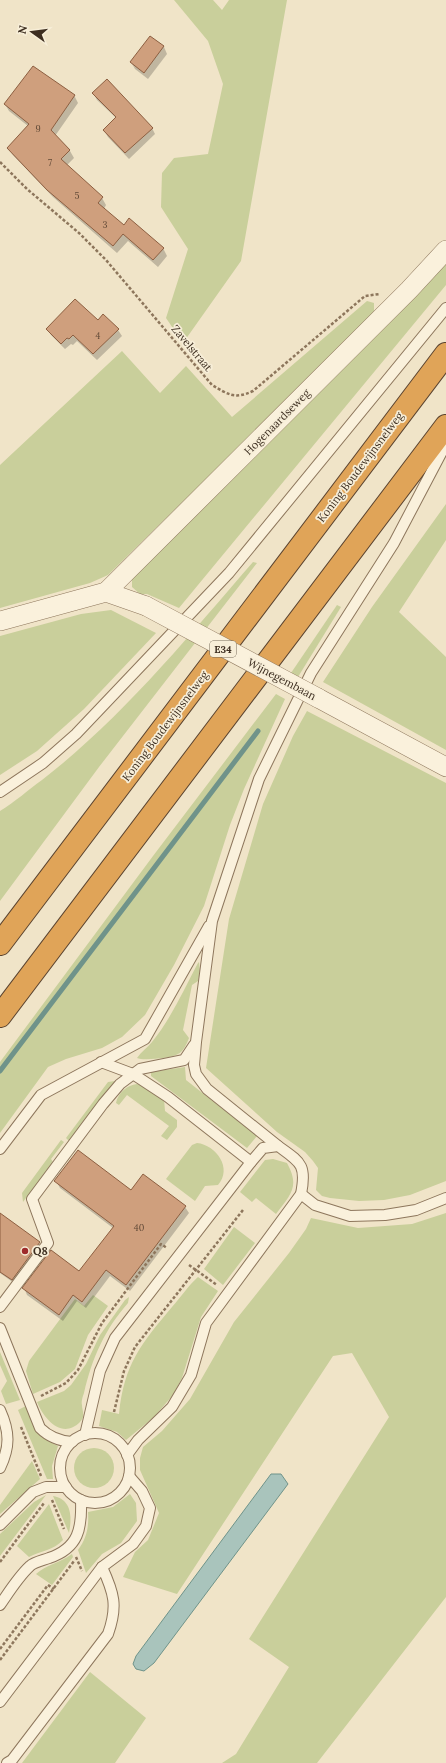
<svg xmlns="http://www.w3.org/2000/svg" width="446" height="1763" font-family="Lora,serif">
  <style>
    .green { fill: #c9cf9b }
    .water { fill: #a9c4bc; stroke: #6f938a }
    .shadow { fill: #0003 }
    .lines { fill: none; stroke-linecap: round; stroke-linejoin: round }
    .stream { stroke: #6f938a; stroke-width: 5 }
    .building { fill: #cf9f7d; stroke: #8d5f41 }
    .lane-casing { stroke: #8d765c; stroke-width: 12 }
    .street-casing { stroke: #8d765c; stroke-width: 20 }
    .highway-casing { stroke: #5b4430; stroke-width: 24 }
    .path { stroke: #8d765c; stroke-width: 2.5; stroke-dasharray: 3 2; stroke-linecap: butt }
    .lane { stroke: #faf1dc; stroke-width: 10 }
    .street { stroke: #faf1dc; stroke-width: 19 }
    .highway { stroke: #e0a458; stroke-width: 22 }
    .street-bridge-casing { stroke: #8d765c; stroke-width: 20; stroke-linecap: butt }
    .street-bridge { stroke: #faf1dc; stroke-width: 19 }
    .poi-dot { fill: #9e2a2b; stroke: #f7eed8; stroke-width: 1.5 }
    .labels { text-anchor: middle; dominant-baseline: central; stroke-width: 3.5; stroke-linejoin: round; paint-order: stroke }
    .number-label { font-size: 9px; fill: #624a37 }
    .shield { fill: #f7eed8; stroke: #756857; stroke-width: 1 }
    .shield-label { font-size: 10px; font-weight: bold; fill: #3d2e20 }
    .street-label { font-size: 11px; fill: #3d2e20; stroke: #f7eed8 }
    .poi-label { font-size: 11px; font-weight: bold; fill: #3d2e20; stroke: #f7eed8; text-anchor: start }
  </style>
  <rect width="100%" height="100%" fill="#f0e4c8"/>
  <!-- green -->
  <g class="green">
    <polygon points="174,0 213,0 222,10 229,0 287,0 241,261 183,343 166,318 188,249 161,207 162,173 174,158 208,154 223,84 208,41"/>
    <polygon points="446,259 446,285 179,608 147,594 140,594 132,587 132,579"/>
    <polygon points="367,301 374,303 374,311 364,324 108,575 90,583 0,608 0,465 122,351 160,393 186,366 232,417"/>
    <polygon points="446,504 446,540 399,612 446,657 446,750 323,682 372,607"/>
    <path d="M253 562 257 563 99 767 0 901V811C15 802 28 790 42 780 122 718 187 638 253 562Z"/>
    <polygon points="337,605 341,607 298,677 291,673"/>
    <polygon points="111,610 156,633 84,709 37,751 0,775 0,636 81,614"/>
    <polygon points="276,694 285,699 244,789 230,825 204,906 174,965 145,1015 122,1037 102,1048 66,1059 48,1067 0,1133 0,1062 153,856"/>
    <polygon points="307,711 446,783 446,1181 410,1195 384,1200 359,1201 330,1198 322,1196 316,1190 318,1168 313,1161 305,1152 277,1132 206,1068 229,919 263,804 293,736"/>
    <path d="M199 962 200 971 198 981 192 985 183 1030 189 1038C187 1043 184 1051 178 1054 172 1058 143 1061 137 1058 141 1052 147 1048 152 1042 171 1019 184 989 198 963Z"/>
    <polygon points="185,1067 186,1080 257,1136 247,1148 151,1076 151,1072"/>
    <polygon points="115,1081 69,1141 66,1138 108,1082"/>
    <path d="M137 1084 143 1086 164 1099 165 1111 177 1120V1127L167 1140 161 1136 169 1126 127 1095 119 1105 116 1103C118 1093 127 1085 137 1084Z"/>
    <polygon points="61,1140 64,1142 51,1159 53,1162 23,1202 22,1193"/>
    <path d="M197 1143C216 1145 233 1168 218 1185L205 1186 195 1201 166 1179 192 1145Z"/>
    <path d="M273 1159 287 1163C300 1187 291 1194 276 1214L256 1198 252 1202 240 1192 265 1160Z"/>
    <polygon points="446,1213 446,1597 317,1763 222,1763 236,1754 289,1667 249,1639 389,1417 352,1353 333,1356 177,1594 123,1577 135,1552 148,1540 159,1513 140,1470 140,1458 143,1447 162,1431 190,1399 234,1322 289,1253 306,1229 311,1218 358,1228 412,1224"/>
    <polygon points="234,1227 255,1243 223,1285 204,1269"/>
    <path d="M198 1277 218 1291 201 1317 182 1378 173 1395 154 1417 126 1440 117 1432 99 1426 102 1410 119 1414C124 1364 141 1344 172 1307 181 1297 188 1286 198 1277Z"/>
    <polygon points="93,1295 108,1306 88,1335 75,1369 60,1382 33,1394 26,1371 29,1361 75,1299 84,1306"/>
    <path d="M129 1297 128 1303C105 1329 92 1358 84 1393 83 1396 81 1401 82 1405 82 1411 86 1416 80 1422 62 1440 44 1419 37 1402L64 1391 71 1385 86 1364 100 1335 125 1300Z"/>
    <polygon points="0,1352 20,1400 6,1404 1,1391 7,1381 0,1365"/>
    <path d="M26 1406C33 1427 38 1436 58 1446L52 1466 53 1479H47L18 1410Z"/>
    <circle cx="94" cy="1468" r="20"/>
    <polygon points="32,1461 40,1479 0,1514 0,1505"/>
    <path d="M130 1494 136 1503 137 1521 121 1543 102 1554 86 1573 78 1550C87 1538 89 1526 88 1512L113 1507Z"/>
    <polygon points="46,1495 0,1556 0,1534 34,1502"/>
    <path d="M53 1496C72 1499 72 1518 69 1533Z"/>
    <path d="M49 1504 63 1540C53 1551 42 1550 29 1557L17 1546Z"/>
    <path d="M72 1554 73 1557 52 1585 36 1574C47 1564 60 1563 72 1554Z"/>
    <polygon points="90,1672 146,1718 115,1763 22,1763"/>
  </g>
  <!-- water -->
  <polygon class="water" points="271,1474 281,1474 288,1484 154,1663 144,1671 136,1669 133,1664 136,1656"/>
  <!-- shadow -->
  <g class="shadow">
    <polygon points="151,37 164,47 167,54 148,79 135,69 131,62"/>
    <polygon points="93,93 152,128 155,134 129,159 108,137 104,130 116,118 97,100"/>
    <polygon points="74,95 78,103 55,136 70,151 74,158 67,165 102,198 106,205 104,209 124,226 163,248 167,256 158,267 128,241 117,253 53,197 13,155 8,148 28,126 9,111 5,104"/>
    <polygon points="103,316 118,330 122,336 97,360 77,341 73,345 71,344 65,349 51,335 47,329 98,321"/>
    <polygon points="56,1181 131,1192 185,1207 189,1213 130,1291 110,1276 86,1308 77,1301 63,1321 27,1295 24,1288 79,1273 113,1228 60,1188"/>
    <polygon points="0,1214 39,1243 41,1246 14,1283 0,1273"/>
  </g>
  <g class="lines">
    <!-- stream -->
    <polyline class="stream" points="0,1071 258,731"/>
  </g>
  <!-- building -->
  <g class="building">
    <polygon points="150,36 164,46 144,73 130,62"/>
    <polygon points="33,66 75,95 51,130 70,150 61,159 103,197 98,203 124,225 129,218 164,248 153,260 123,234 113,246 47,190 7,148 29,124 4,104"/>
    <polygon points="107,79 153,128 125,153 103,130 116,117 92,93"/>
    <polygon points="75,299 98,320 103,314 119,329 93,354 73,335 69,339 67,338 61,344 46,329"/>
    <polygon points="78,1150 131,1190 143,1174 186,1206 126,1285 106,1270 82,1302 73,1295 59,1315 22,1288 51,1250 79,1271 114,1226 54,1181"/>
    <polygon points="0,1213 40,1242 12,1280 0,1272"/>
  </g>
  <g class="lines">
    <!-- lane casing -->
    <g class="lane-casing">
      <g id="lane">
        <polyline points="0,792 43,763 76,734 229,573 446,308"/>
        <polyline points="278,1146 207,1089 196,1074 194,1065 196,1042 212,921 259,779 311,673 394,543 446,444"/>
        <polyline points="0,1149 41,1095 145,1039 209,926"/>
        <polyline points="301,1194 315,1205 350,1216 385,1215 416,1210 446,1198"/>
        <polyline points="0,1307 48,1243 32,1199 103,1104 120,1084 140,1069 184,1060 194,1045"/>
        <path d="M0 1328 40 1428C49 1437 59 1441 72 1442"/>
        <path d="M0 1410C10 1432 10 1447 0 1468"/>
        <circle cx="95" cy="1468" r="35"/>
        <polyline points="85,1435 100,1371 115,1338 251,1162 168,1097 133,1074 101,1062"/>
        <path d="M127 1455 138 1440 172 1407 191 1375 206 1323 301 1194C307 1164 300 1162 278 1146L263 1148 251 1162"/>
        <polyline points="0,1525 33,1492 46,1487 66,1487"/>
        <path d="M0 1605C9 1592 18 1577 30 1566 34 1562 44 1560 49 1558 79 1548 82 1528 81 1500"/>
        <polyline points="0,1702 102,1567 133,1544 146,1526 150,1508 142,1491 129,1476"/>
        <path d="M7 1763 12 1760 108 1634C118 1606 114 1593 102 1567"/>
      </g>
    </g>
    <!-- street casing -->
    <g class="street-casing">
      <g id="street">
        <polyline points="106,592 409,290 446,250"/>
        <polyline points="0,621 106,592 146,606"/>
        <polyline points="318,698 446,767"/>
      </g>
    </g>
    <!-- highway casing -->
    <g class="highway-casing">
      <g id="highway">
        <polyline points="0,944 446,354"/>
        <polyline points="0,1016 446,426"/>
      </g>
    </g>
    <!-- path -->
    <g class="path">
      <path d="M0 162 27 189 79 233 106 260 212 385C228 394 234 400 253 391L365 296 380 294"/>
      <polyline points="189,1265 217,1285"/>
      <polyline points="41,1396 66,1383 78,1370 102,1323 161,1244 167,1248"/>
      <polyline points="114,1412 124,1371 135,1347 243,1210"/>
      <polyline points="21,1427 41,1476"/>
      <polyline points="52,1500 64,1529"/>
      <polyline points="76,1557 82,1571"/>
      <polyline points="0,1562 44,1503"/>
      <polyline points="0,1649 48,1585 54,1589"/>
      <polyline points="0,1660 74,1561"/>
    </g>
    <!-- lane -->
    <use href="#lane" class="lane"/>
    <!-- street -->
    <use href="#street" class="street"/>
    <!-- highway -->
    <use href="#highway" class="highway"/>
    <!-- street-bridge casing -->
    <g class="street-bridge-casing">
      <polyline id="street-bridge" points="146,606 318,698"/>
    </g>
    <!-- street-bridge -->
    <use href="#street-bridge" class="street-bridge"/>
  </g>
  <!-- markers -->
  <circle class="poi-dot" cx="25" cy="1251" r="4"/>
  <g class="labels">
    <!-- number labels -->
    <g class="number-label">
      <text x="38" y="128">9</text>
      <text x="50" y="162">7</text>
      <text x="77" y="195">5</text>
      <text x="105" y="224">3</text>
      <text x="98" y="335">4</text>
      <text x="139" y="1227">40</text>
    </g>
    <!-- shield labels -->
    <rect class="shield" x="210" y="641" width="26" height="16" rx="3"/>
    <g class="shield-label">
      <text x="223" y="649">E34</text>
    </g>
    <!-- street labels -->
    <g class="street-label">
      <text transform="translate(192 348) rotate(50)">Zavelstraat</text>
      <text transform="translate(277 422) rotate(-45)">Hogenaardseweg</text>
      <text transform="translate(360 467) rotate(-53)">Koning Boudewijnsnelweg</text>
      <text transform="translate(282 679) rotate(28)">Wijnegembaan</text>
      <text transform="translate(165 726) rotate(-53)">Koning Boudewijnsnelweg</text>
    </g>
    <!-- poi labels -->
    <g class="poi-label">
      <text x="33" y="1251">Q8</text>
    </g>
  </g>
  <!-- north arrow -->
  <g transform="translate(32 32) rotate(284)" stroke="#f7eed8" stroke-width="3" paint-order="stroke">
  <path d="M0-3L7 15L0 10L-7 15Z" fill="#3d2e20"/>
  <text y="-6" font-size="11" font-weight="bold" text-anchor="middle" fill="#3d2e20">N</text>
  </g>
</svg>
